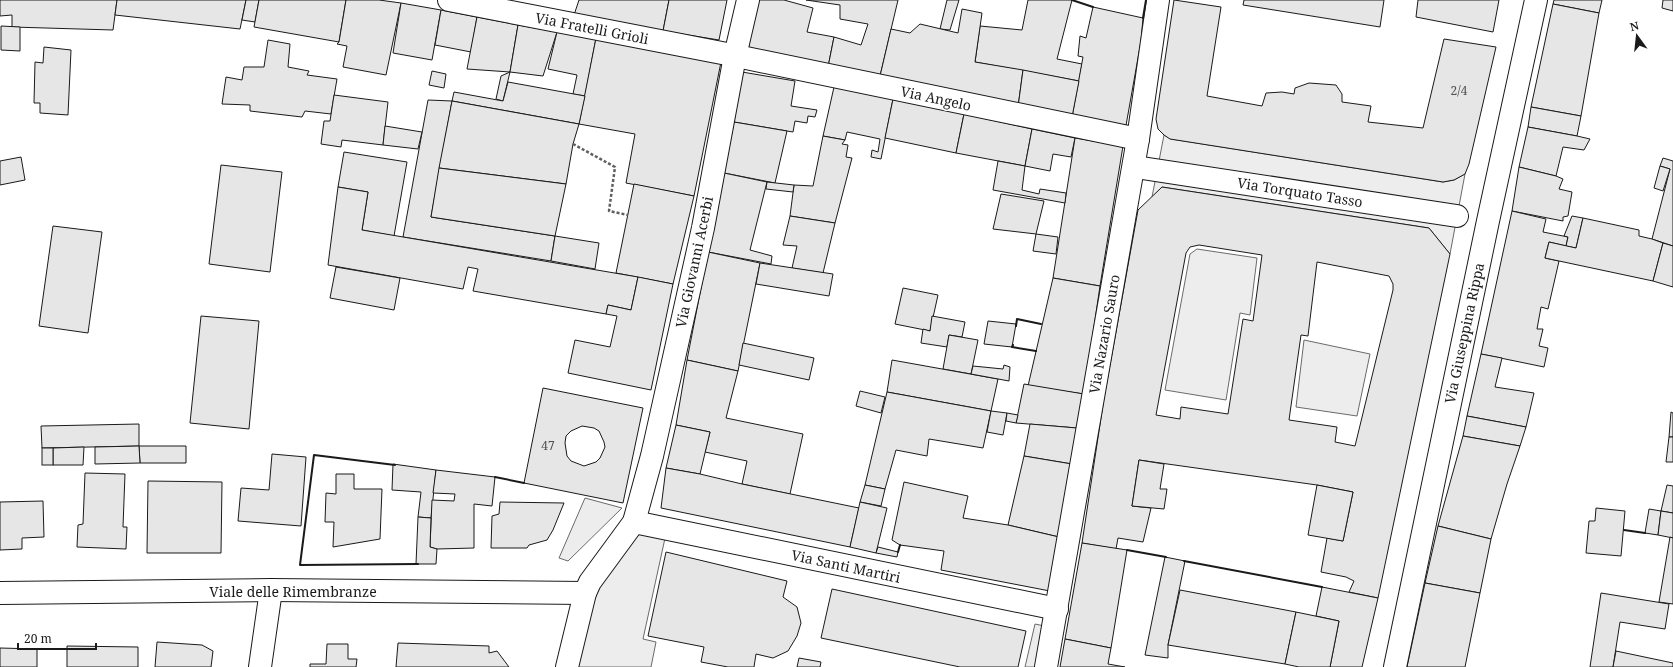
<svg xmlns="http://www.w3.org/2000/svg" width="1673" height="667" font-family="'Noto Serif',serif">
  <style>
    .built { fill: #ededed; stroke: #6a6a6a }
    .building { fill: #e6e6e6; stroke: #1a1a1a; fill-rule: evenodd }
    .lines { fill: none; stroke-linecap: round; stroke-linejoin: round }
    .minor-casing { stroke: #1a1a1a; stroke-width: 24 }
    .path { stroke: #5f5f5f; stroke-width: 2.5; stroke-dasharray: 3 2; stroke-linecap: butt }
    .minor { stroke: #fff; stroke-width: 22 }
    .wall { stroke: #1a1a1a; stroke-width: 2 }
    .labels { text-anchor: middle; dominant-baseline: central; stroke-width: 3; stroke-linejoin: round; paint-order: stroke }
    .number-label { font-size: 12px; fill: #4d4d4d }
    .street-label { font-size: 14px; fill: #1a1a1a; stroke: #fff }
  </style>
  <rect width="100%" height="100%" fill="#fff"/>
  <!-- built -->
  <g class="built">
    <polygon points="1164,135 1171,139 1443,182 1454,180 1465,174 1450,254 1429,228 1162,187 1152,197"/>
    <polygon points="1197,249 1257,258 1250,315 1240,313 1226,400 1165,390 1190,254"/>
    <polygon points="1304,340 1370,354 1357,416 1296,407"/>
    <polygon points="585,498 622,508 568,561 559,558"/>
    <polygon points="634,522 667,529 643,639 656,642 651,667 567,667 590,582"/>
    <polygon points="1035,624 1054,628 1046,667 1025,667"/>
  </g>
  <!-- building -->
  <g class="building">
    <polygon points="0,0 117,0 113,30 12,27 12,15 0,16"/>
    <polygon points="117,0 246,0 240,29 115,15"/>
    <polygon points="246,0 259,0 255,22 242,20"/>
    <polygon points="259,0 346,0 339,42 254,27"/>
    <polygon points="346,0 379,0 401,3 386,75 343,67 347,46 337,44 339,42"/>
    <polygon points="579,0 669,0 663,31 574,15"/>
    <polygon points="669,0 727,0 719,40 663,31"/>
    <polygon points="757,0 784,0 813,8 807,32 834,37 828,67 748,51"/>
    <polygon points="806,0 898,0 880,76 828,67 834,37 861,45 868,24 840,19 840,5"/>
    <polygon points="947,0 959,0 950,30 940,29"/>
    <polygon points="1028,0 1072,0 1057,59 1082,64 1079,81 975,62 980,26 1022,30"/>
    <polygon points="1174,0 1221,7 1207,96 1262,106 1266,93 1282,92 1294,94 1295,88 1309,83 1336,85 1342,94 1342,102 1371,106 1368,122 1423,128 1444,39 1496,47 1469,164 1465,174 1454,180 1443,182 1170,139 1164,135 1158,129 1156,119"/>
    <polygon points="1244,0 1384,0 1380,27 1243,5"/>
    <polygon points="1418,0 1499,0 1493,32 1416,17"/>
    <polygon points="1554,0 1602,0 1599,13 1553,4"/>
    <polygon points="1663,0 1673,0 1673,11 1662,8"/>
    <polygon points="401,3 441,10 432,60 393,53"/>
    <polygon points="1553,4 1599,13 1581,116 1531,107"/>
    <polygon points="1093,7 1143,18 1141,41 1125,131 1072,117 1083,57 1078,56 1080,36 1086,38"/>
    <polygon points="962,9 982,13 975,62 1023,70 1018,107 880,76 891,29 910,33 920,24 958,33"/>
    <polygon points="441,10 477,17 471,52 435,45"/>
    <polygon points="477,17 518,25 510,72 467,69"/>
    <polygon points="518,25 557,32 543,76 510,72"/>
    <polygon points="1,26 20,27 20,51 1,50"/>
    <polygon points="557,32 596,38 585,96 573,94 577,75 548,69"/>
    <polygon points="596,38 721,62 694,196 626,183 635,134 579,124"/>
    <polygon points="268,40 290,44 288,67 309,71 307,75 337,79 331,114 305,111 302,117 250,111 250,105 222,104 226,77 242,80 244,67 264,67"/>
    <polygon points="44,47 71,50 68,115 40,113 40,103 34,103 35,62 43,63"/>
    <polygon points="1023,70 1079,81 1072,117 1018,107"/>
    <polygon points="432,71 446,74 444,88 429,85"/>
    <polygon points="510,72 503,101 496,99 501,76"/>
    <polygon points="742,72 795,81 791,106 817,110 815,117 808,116 807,123 795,121 793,132 734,122"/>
    <polygon points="508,82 585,96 579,124 452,101 454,92 503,101"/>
    <polygon points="834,87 893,99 881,159 871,157 872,150 878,152 880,139 847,132 845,140 823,136"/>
    <polygon points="334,95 388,102 383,145 342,140 341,147 321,144 324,121 330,121"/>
    <polygon points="893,99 964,114 956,153 885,138"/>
    <polygon points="428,100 452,101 431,217 555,236 551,261 403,237"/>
    <polygon points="452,101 579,124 573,144 566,184 439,168"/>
    <polygon points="1531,107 1581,116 1577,136 1528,127"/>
    <polygon points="964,114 1032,129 1025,166 956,153"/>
    <polygon points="734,122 787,131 775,183 724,173"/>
    <polygon points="385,126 422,132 418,149 383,145"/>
    <polygon points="1528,127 1577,136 1590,139 1584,150 1563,147 1556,176 1519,167"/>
    <polygon points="1032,129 1075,138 1071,157 1053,154 1050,171 1025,166"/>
    <polygon points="823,136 845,140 842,144 848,145 846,157 852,158 835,223 790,216 794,185 813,186"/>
    <polygon points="1075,138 1123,146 1100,286 1053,278"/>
    <polygon points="344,152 407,162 394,236 362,230 368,192 338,187"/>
    <polygon points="21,157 25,180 0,185 0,161"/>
    <polygon points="1663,158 1673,161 1673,246 1652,239 1670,169 1660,166"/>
    <polygon points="998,161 1025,166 1022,190 1039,194 1040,189 1066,193 1065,203 993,190"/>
    <polygon points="221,165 282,172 270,272 209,264"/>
    <polygon points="1660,166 1670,169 1663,191 1654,188"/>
    <polygon points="1519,167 1556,176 1563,179 1559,189 1572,192 1568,216 1563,217 1563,221 1512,211"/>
    <polygon points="439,168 566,184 555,236 431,217"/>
    <polygon points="724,173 767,182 750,250 772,256 771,264 708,252"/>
    <polygon points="767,182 794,185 793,192 766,189"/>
    <polygon points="634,184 694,196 673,284 616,273"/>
    <polygon points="338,187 368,192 362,230 638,277 631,310 608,305 606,314 473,291 478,269 468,267 463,289 328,265"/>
    <path d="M1162 187 1429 228 1450 254 1378 598 1349 592 1354 581 1346 577 1321 572 1327 538 1343 541 1353 492 1317 485 1139 460 1132 506 1151 508 1143 542 1118 538 1116 549 1082 543 1104 398 1138 210ZM1199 245 1262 255 1253 321 1243 319 1228 414 1181 407 1180 419 1156 415 1186 253 1190 247ZM1317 262 1389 276 1393 284V290L1355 446 1335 442 1337 427 1289 420 1301 335 1308 336Z"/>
    <polygon points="1001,194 1044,201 1036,234 993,229"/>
    <polygon points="1512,211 1546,219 1543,232 1568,237 1566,246 1549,242 1545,258 1559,261 1548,309 1541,307 1537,329 1543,329 1539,346 1548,348 1544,367 1481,354"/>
    <polygon points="790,216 835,223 823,273 792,268 797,246 783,245"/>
    <polygon points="1572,216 1583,218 1576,248 1566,246 1568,237 1564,236"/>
    <polygon points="1583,218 1639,230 1639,236 1652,239 1663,243 1653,281 1545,258 1549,242 1576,248"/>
    <polygon points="53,226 102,232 88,333 39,326"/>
    <polygon points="1036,234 1058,237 1056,254 1033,251"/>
    <polygon points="555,236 599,243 595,269 551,261"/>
    <polygon points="1663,243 1673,246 1673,287 1653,281"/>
    <polygon points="708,252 760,263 738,371 687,360"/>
    <polygon points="760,263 833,274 829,296 756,284"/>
    <polygon points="336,267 400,278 394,310 330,298"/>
    <polygon points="638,277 673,284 651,390 568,373 575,340 610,347 617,316 606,314 608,305 631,310"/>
    <polygon points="1053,278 1100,286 1084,394 1028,386"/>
    <polygon points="903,288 938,295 930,331 895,324"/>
    <polygon points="201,316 259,321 249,429 190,423"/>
    <polygon points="932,316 965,322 962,337 949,335 947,347 921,343 923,329 930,331"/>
    <polygon points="988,321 1016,324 1012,347 984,344"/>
    <polygon points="949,335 978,340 971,374 943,369"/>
    <polygon points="743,343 814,358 809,380 739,365"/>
    <polygon points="1481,354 1502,358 1495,387 1534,393 1526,427 1467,416"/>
    <polygon points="687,360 738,371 726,418 803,434 790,494 742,484 747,461 705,452 710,432 676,425"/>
    <polygon points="892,360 998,379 991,411 887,392"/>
    <polygon points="1004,365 1010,367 1009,381 971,374 973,366 1003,369"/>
    <polygon points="1024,384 1084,394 1077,428 1016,423"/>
    <path d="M543 388 643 408 623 503 524 483ZM582 426 594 428 599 431 604 442 605 447 600 458 596 462 584 466 571 461 567 456 565 443 566 436 571 431Z"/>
    <polygon points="860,391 885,397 881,413 856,406"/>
    <polygon points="887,392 991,411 983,448 929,439 927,456 896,450 885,489 865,485"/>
    <polygon points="991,411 1007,413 1003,435 987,432"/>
    <polygon points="1671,412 1673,413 1673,437 1669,437"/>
    <polygon points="1007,413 1018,415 1016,423 1006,421"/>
    <polygon points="1467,416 1526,427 1520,446 1463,436"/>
    <polygon points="139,424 139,446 42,448 41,426"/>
    <polygon points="1030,424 1077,428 1072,464 1024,456"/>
    <polygon points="676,425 710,432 700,474 666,468"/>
    <polygon points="1463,436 1520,446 1507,484 1491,539 1438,526"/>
    <polygon points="1669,437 1673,437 1673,462 1666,462"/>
    <polygon points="139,446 186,446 186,463 140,463"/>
    <polygon points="139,446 140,463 95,464 95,447"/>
    <polygon points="84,447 83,465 53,465 53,448"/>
    <rect x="42" y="448" width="11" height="17"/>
    <polygon points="272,454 306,457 301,526 238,521 241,488 269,490"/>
    <polygon points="1024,456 1072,464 1059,537 1008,525"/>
    <polygon points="1139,460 1164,464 1160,489 1167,489 1164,509 1132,506"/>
    <polygon points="393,464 436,470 431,518 418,517 421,492 392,490"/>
    <polygon points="666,468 700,474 742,484 859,508 850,547 661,508"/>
    <polygon points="436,470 495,477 492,506 474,504 474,548 437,549 430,547 432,500 454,501 455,494 433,493"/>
    <polygon points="85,473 125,474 123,527 127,527 126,549 77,547 78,525 83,524"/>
    <polygon points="336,474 354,474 354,489 382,489 380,539 333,547 334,522 325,522 326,493 336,494"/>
    <polygon points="148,481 222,482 221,553 147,553"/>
    <polygon points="904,482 968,496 963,518 1008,525 1059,537 1050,591 941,570 944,551 900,545 892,540"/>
    <polygon points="865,485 885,489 881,506 860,502"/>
    <polygon points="1317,485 1353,492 1343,541 1308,535"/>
    <polygon points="1667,485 1673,486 1673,513 1661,511"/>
    <polygon points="43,501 44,537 22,538 22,549 0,550 0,502"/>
    <polygon points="500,502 564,503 553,530 547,540 529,545 527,548 491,548 492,516 499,514"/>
    <polygon points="860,502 887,508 876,553 850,547"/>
    <polygon points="1596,508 1625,511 1621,556 1586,553 1589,521 1595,521"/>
    <polygon points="1649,509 1661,511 1658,535 1645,533"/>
    <polygon points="1661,511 1673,513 1673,538 1658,535"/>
    <polygon points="418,517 431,518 430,547 437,549 436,564 416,564"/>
    <polygon points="1438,526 1491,539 1480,593 1425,583"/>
    <polygon points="1670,537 1673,538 1673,604 1659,602"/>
    <polygon points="1082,543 1127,550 1111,648 1065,639"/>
    <polygon points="878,547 898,552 897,557 876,553"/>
    <polygon points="666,552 787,581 783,597 797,607 801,623 797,636 788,651 773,658 756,654 754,667 728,667 701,662 704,647 648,636"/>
    <polygon points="1165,557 1185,561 1168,645 1168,658 1145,655"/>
    <polygon points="1425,583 1480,593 1465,667 1407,667"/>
    <polygon points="1322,587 1378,598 1362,667 1330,667 1339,621 1316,616"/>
    <polygon points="832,589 1026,631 1018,667 960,667 821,638"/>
    <polygon points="1180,590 1296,612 1285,664 1168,645"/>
    <polygon points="1601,593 1669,604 1665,629 1620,622 1613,667 1590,667"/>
    <polygon points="1296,612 1339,621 1330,667 1299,667 1285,664"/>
    <polygon points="1065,639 1111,648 1108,664 1125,667 1060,667"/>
    <polygon points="157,642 202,645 213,651 211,667 155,667"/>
    <polygon points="398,643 489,646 489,653 497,651 509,667 396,667"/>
    <polygon points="327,644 348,644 348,659 357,659 356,667 310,667 310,664 326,664"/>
    <polygon points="67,646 138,647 138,667 67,667"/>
    <polygon points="0,648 37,649 37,667 0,667"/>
    <polygon points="1616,651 1673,663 1673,667 1613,667"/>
    <polygon points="799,658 821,662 820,667 797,667"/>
  </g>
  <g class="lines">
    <!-- minor casing -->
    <g class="minor-casing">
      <g id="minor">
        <polyline points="449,0 727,54 1138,139"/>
        <polyline points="1142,168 1457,216"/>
        <polyline points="634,522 1057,609"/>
        <polyline points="0,593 271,590 585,593"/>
        <polyline points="260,667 271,590"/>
        <polyline points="567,667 585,593 590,582 634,522 652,456 703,228 735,56 748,0"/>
        <polyline points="1046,667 1138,139 1158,0"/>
        <polyline points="1395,667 1488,221 1536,0"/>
      </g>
    </g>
    <!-- path -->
    <polyline class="path" points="573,144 615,167 609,211 628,215"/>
    <!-- minor -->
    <use href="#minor" class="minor"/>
    <!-- wall -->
    <g class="wall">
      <polyline points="1072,0 1093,7"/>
      <polyline points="1143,18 1146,0"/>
      <polyline points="1016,326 1017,319 1041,324"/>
      <polyline points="1013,345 1012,347 1036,351"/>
      <polyline points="395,465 314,455 300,565 418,564"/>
      <polyline points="495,477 524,483"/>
      <polyline points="1624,530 1645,533"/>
      <polyline points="1127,550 1166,557"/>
      <polyline points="898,552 900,545"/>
      <polyline points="1184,561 1322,587"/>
    </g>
  </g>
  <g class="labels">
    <!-- number labels -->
    <g class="number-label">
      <text x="1459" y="90">2/4</text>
      <text x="548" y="445">47</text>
    </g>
    <!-- street labels -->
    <g class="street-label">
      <text transform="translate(592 28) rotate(11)">Via Fratelli Grioli</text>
      <text transform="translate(936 98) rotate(12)">Via Angelo</text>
      <text transform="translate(1300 192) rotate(9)">Via Torquato Tasso</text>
      <text transform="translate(694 262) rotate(-78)">Via Giovanni Acerbi</text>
      <text transform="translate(1464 333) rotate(-78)">Via Giuseppina Rippa</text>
      <text transform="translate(1104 334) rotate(-80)">Via Nazario Sauro</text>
      <text transform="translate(846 566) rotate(12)">Via Santi Martiri</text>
      <text x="293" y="591">Viale delle Rimembranze</text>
    </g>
  </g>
  <!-- north arrow -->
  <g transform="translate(1637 36) rotate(345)" stroke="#ffffff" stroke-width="3" paint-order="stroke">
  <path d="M0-3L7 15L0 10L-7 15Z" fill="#1a1a1a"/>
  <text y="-6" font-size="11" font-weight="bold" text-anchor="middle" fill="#1a1a1a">N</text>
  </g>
  <!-- scale -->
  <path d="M18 643v6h78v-6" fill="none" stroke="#1a1a1a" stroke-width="2"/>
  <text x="24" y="643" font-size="12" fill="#1a1a1a" stroke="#ffffff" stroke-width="3" paint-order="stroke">20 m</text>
</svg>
